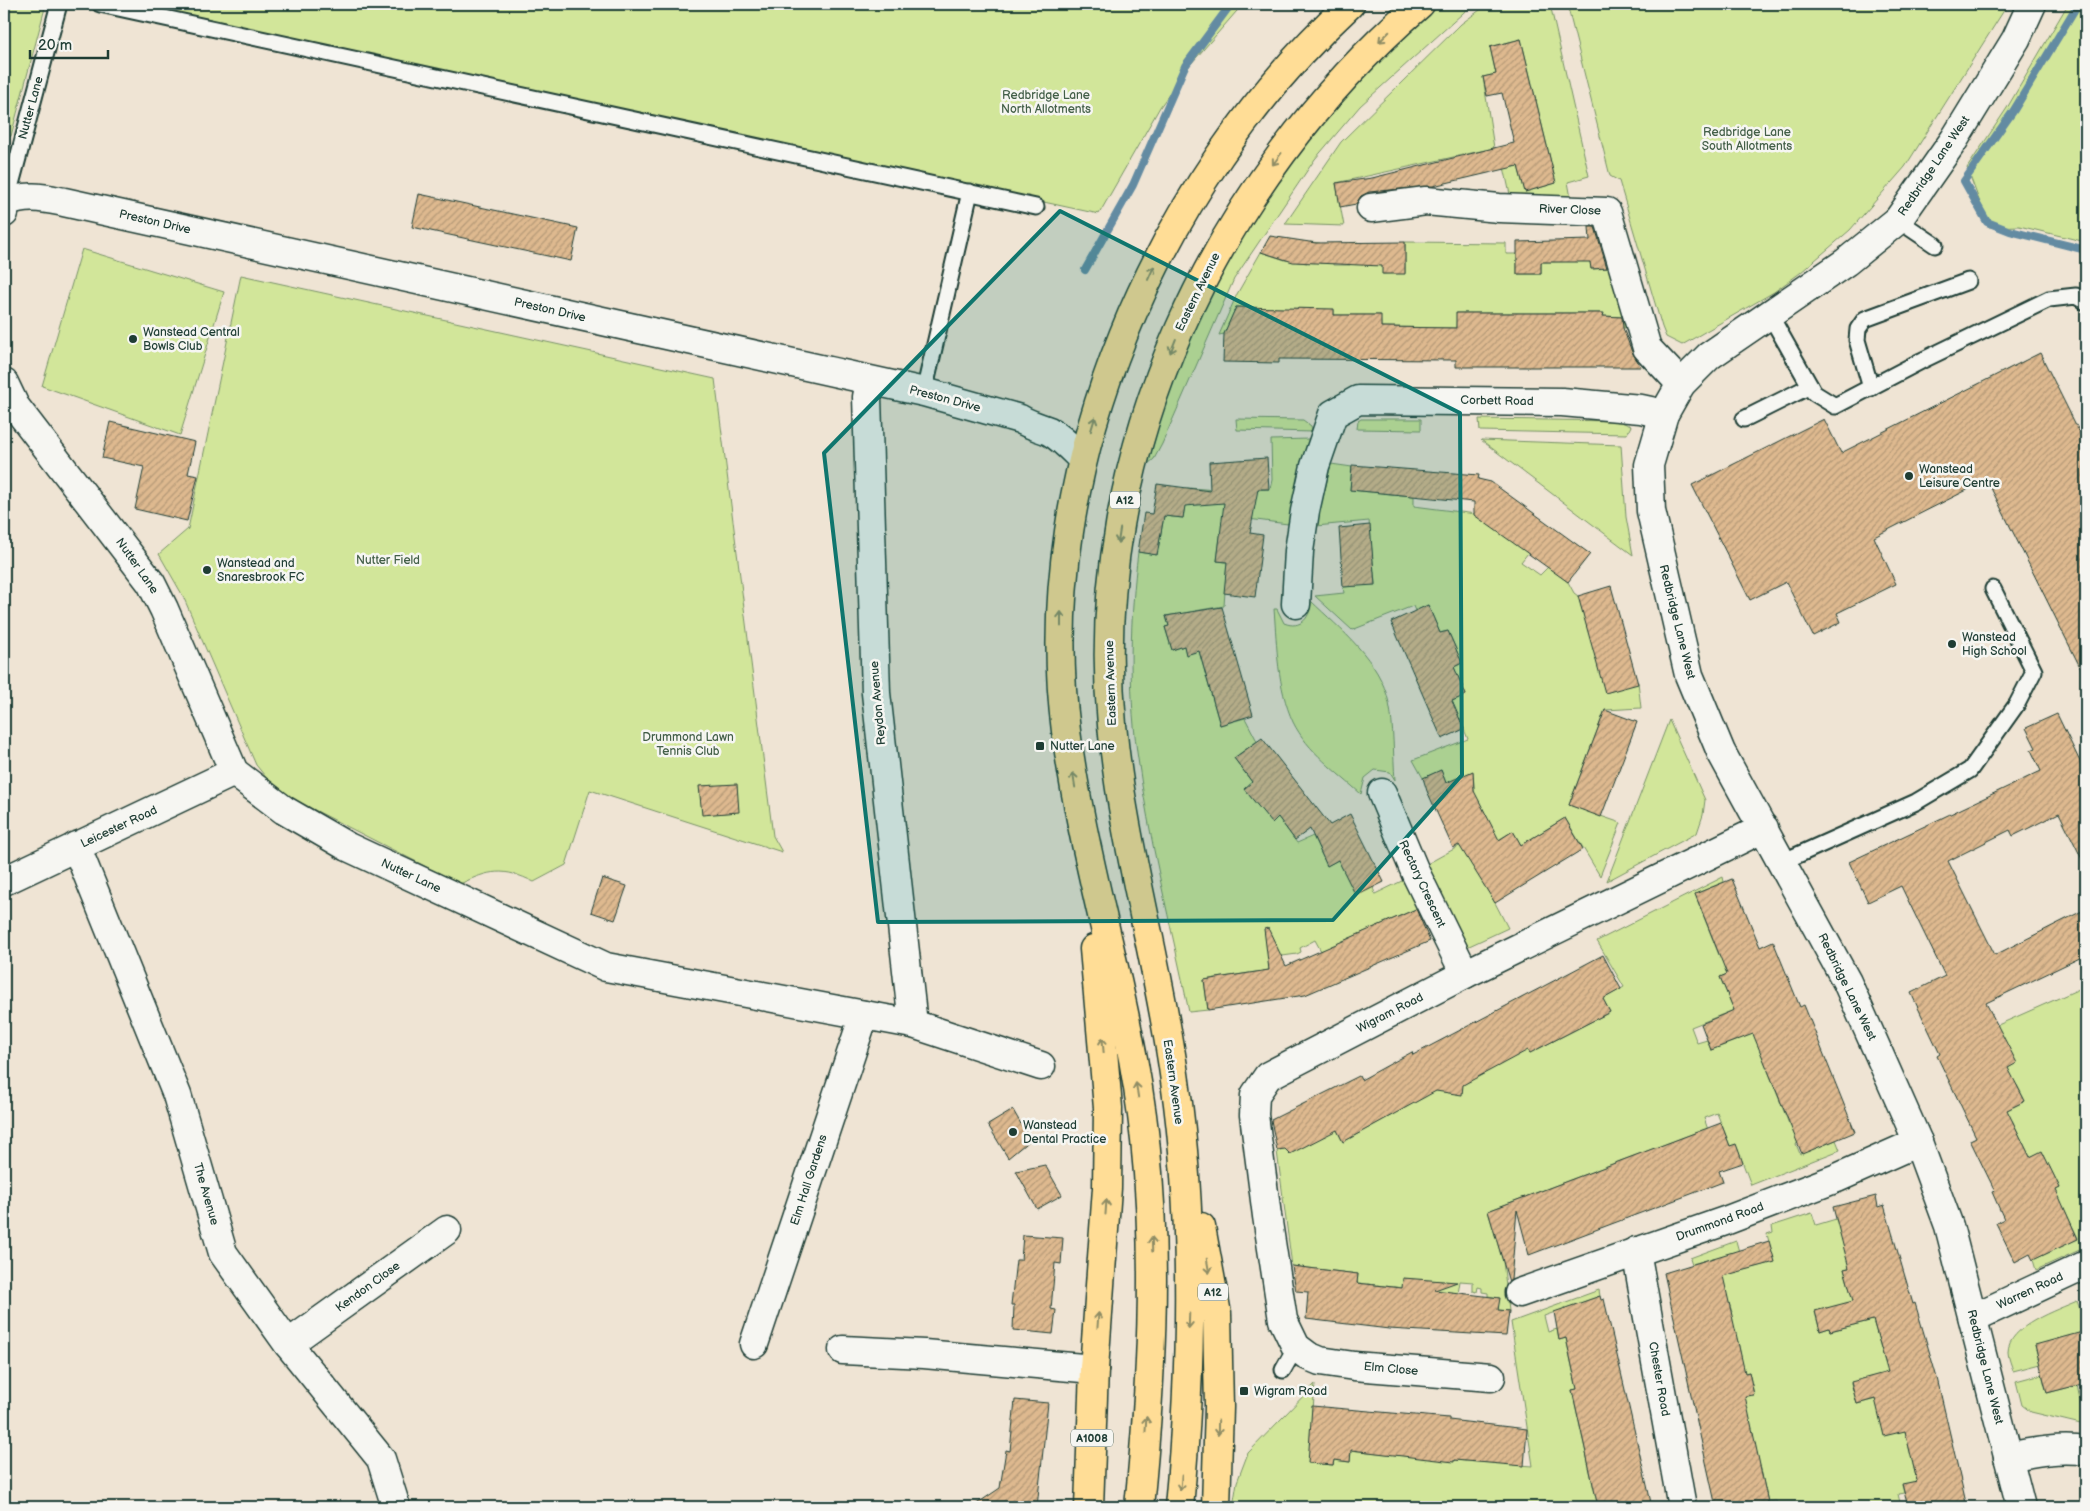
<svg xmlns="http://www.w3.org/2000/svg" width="2090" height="1511" font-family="'Balsamiq Sans',sans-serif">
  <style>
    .green { fill: #d2e69a; stroke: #789267 }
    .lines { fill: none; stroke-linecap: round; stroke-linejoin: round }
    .stream { stroke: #638ba2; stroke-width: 8 }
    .building { fill: url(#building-hatch); stroke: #1f3d34 }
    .lane-casing { stroke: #1f3d34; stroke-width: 19 }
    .street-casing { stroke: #1f3d34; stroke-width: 31 }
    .primary-casing { stroke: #1f3d34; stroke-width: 31 }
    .highway-casing { stroke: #1f3d34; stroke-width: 31 }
    .lane { stroke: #f6f6f2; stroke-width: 15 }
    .street { stroke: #f6f6f2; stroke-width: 28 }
    .primary { stroke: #ffdd96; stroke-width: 28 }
    .highway { stroke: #ffdd96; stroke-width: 28 }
    .oneway { stroke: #8f8d65 }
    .marked { fill: #0f766e; fill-opacity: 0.2; stroke: #0f766e; stroke-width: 4; stroke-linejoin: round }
    .poi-dot { fill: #1f3d34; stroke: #f6f6f2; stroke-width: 2 }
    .labels { text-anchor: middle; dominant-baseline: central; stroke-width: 5; stroke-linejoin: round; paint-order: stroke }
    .shield { fill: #f6f6f2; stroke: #60746d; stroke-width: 1 }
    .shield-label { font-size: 11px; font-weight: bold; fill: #1f3d34 }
    .park-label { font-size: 12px; fill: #435f48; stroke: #f6f6f2 }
    .street-label { font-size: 12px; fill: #1f3d34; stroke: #f6f6f2 }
    .poi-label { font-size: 12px; fill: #1f3d34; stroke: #f6f6f2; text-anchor: start }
  </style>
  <defs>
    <pattern id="building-hatch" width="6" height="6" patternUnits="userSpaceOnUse" patternTransform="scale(1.25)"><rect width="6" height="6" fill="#deb98f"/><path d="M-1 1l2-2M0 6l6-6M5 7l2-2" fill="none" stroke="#b39876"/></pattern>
  </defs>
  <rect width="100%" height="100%" fill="#efe4d4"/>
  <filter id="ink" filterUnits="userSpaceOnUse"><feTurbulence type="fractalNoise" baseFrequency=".02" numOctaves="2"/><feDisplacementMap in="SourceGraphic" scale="10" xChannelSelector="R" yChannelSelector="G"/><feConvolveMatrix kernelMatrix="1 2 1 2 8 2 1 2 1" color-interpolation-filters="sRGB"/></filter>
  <g filter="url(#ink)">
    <!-- green -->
    <g class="green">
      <polygon points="4,4 46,4 11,136 4,139"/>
      <polygon points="132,4 1243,4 1190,65 1160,107 1099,214"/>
      <path d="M1442 4H1473L1360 106 1315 159 1234 279 1162 444 1154 459 1148 464C1157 430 1167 396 1179 363 1231 225 1329 97 1442 4Z"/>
      <polygon points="1488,4 1550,4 1589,176 1568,182 1571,198 1511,199 1504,167 1509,165 1510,168 1518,166 1525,192 1556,183 1521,39 1490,47 1496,74 1483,77 1494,148 1336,183 1344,226 1285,224 1341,142 1461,24"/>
      <polygon points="1567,4 2008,4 1905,167 1850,230 1800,273 1774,292 1682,345 1666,337 1662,327 1619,181 1610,176"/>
      <polygon points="2068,4 2086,4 2086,242 2019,226 1989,227 1967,168 2007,108"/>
      <polygon points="1310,242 1320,243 1320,263 1333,263 1333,265 1350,265 1350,243 1358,242 1358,262 1382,243 1383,274 1405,273 1405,242 1506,243 1506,254 1517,254 1517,274 1541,274 1541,262 1590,261 1591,269 1614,268 1629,328 1623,328 1623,317 1603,316 1603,313 1457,313 1456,328 1381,327 1380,315 1334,315 1334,310 1236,307 1224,334 1219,335 1237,294 1261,252 1285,260 1307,263"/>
      <polygon points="82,249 224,292 180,435 42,386"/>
      <path d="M241 275 715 379 773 836 782 852 590 790 566 865 534 882C504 867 489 870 460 884L297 801 269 781 256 765 183 596 159 554 188 529Z"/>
      <polygon points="1236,419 1303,420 1311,426 1312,432 1237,430"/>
      <polygon points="1361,419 1421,419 1421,430 1357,429 1358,421"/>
      <polygon points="1479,419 1619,421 1631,426 1627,434 1480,431"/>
      <path d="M1309 439 1288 524 1240 518 1239 532 1221 530 1217 561 1227 562 1224 606 1166 616 1169 626 1165 627 1172 650 1184 646 1186 654 1199 651 1220 725 1245 718 1257 741 1234 758 1252 782 1244 789 1272 822 1278 817 1297 843 1313 836 1327 866 1338 860 1373 887 1375 894 1406 879 1420 907 1321 951 1315 940 1300 948 1301 952 1297 954 1268 958 1269 970 1204 980 1208 1010 1189 1012C1171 925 1149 840 1137 752 1128 686 1130 618 1138 552L1157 555 1164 516 1183 518 1187 488 1236 491 1270 489 1272 480 1271 440Z"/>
      <polygon points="1481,440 1621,445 1626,517 1633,555"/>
      <polygon points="1331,464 1352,467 1350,490 1414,496 1414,506 1476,514 1528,553 1521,562 1540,575 1548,567 1568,582 1574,593 1578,596 1608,692 1638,682 1641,708 1605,710 1569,805 1621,823 1600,876 1565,818 1521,845 1513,831 1490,845 1475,864 1508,928 1467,947 1427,864 1481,834 1489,822 1479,801 1475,803 1473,772 1446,783 1441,770 1423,778 1413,760 1468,739 1452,701 1466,695 1454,667 1462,663 1448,631 1440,633 1428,605 1415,611 1413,606 1352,630 1315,596 1344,593 1343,587 1375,584 1369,521 1316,526"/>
      <path d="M1311 601C1341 630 1380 660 1389 703 1394 727 1393 755 1395 780L1390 772 1375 770 1365 778 1361 794C1338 773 1307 751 1293 722 1277 687 1277 646 1274 609H1277L1284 623C1301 630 1311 617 1311 601Z"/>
      <polygon points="1669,720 1705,800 1703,815 1697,833 1607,881"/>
      <polygon points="1723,877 1724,882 1695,894 1719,955 1740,969 1720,977 1734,1010 1691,1027 1697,1043 1707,1040 1711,1050 1735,1041 1765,1021 1762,1055 1774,1086 1789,1124 1814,1137 1796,1144 1800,1154 1836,1140 1840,1150 1751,1185 1736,1145 1730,1146 1717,1113 1704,1118 1708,1130 1703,1130 1488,1211 1503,1261 1509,1311 1498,1310 1499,1298 1488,1296 1488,1293 1482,1292 1482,1288 1478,1287 1477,1292 1473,1291 1473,1282 1460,1281 1458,1294 1357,1283 1358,1274 1292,1266 1277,1151 1337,1130 1343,1142 1433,1092 1445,1087 1463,1085 1523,1040 1530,1053 1610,1012 1603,999 1624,987 1597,941"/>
      <polygon points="2086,986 2086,1247 2036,1270 2033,1260 2078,1238 2055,1190 2060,1188 2042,1152 2030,1157 2012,1120 1991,1118 2025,1101 2017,1085 2008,1089 2000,1072 2016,1063 1955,1044"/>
      <polygon points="1812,1213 1816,1225 1836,1219 1858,1265 1844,1269 1851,1294 1867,1299 1815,1312 1820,1331 1829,1328 1830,1331 1873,1320 1888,1373 1851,1383 1857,1404 1876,1399 1905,1431 1917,1481 1902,1485 1904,1493 1898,1494 1901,1507 1778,1507 1776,1501 1768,1502 1744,1397 1754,1394 1749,1372 1739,1375 1741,1358 1738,1341 1733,1342 1726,1314 1732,1312 1714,1258 1692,1264 1690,1258 1736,1241 1744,1270 1774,1262 1767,1234 1773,1232 1772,1226"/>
      <polygon points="1599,1290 1600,1296 1544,1316 1548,1332 1557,1329 1559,1340 1566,1338 1577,1389 1572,1390 1598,1507 1233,1507 1237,1482 1248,1453 1315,1384 1309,1463 1333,1465 1334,1460 1350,1462 1351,1450 1454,1461 1454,1460 1533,1466 1511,1322"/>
      <path d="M2077 1301 2086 1326V1376L2075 1378 2035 1345 2040 1364 2013 1371C2012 1366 2008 1358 2008 1352 2008 1326 2057 1310 2077 1301Z"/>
      <polygon points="2042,1374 2047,1393 2077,1385 2085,1425 2031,1412 2022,1405 2016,1381"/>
    </g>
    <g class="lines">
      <!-- stream -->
      <g class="stream">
        <polyline points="2078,4 2014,110 1964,181 1987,222 2010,231 2086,250"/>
        <polyline points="1085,270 1133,185 1185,66 1231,4"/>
      </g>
    </g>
    <!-- building -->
    <g class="building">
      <polygon points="1521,39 1556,183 1525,192 1518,166 1433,186 1369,192 1361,196 1356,204 1340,207 1336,183 1372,178 1514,143 1502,93 1487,96 1483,77 1496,74 1490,47"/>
      <polygon points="419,194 578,228 571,261 412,227"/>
      <polygon points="1589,227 1595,227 1607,268 1591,269 1590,262 1541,262 1541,274 1517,274 1517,242 1590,240"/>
      <polygon points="1270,236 1316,243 1405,242 1405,274 1382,274 1382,266 1293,262 1261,252"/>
      <polygon points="1236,307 1334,309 1334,315 1381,315 1381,327 1456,328 1456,313 1604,313 1603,316 1622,317 1623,328 1632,352 1641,367 1456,367 1456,360 1279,359 1279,363 1223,362 1224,334"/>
      <polygon points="2040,353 2086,445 2086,679 1987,480 1874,537 1896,584 1837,613 1841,622 1813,636 1786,582 1750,600 1692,485 1824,419 1841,453"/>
      <polygon points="110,422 195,442 188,474 198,476 187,521 135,509 144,467 102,458"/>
      <polygon points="1267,458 1269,489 1258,489 1250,533 1263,535 1255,597 1224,593 1227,562 1217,561 1224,503 1185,506 1183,518 1164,516 1157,555 1138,552 1144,513 1152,514 1157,484 1210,491 1209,462"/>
      <polygon points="1352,465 1479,475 1478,479 1491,482 1590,554 1568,582 1474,515 1474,502 1350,490"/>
      <polygon points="1370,525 1375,585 1343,587 1339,528"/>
      <polygon points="1611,586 1638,684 1605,693 1578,596"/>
      <polygon points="1428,605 1440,633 1448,631 1462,663 1454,667 1466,695 1452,701 1464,729 1442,739 1391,622"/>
      <polygon points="1222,607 1253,715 1220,725 1199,651 1186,655 1184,646 1172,650 1165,627 1169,626 1166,616"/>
      <polygon points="1605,710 1637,722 1601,817 1569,805"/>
      <polygon points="2057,714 2086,774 2086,867 2059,813 2013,836 2010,830 1948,861 1995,955 2086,909 2086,955 1986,1003 2017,1063 2008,1068 2025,1101 2007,1110 2030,1157 2042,1151 2060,1188 2056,1190 2078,1239 2033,1260 2030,1254 2015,1262 1996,1223 2004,1219 1992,1192 1995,1191 1970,1140 1976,1137 1937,1056 1940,1054 1911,993 1945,976 1901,886 1868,902 1849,862 2041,771 2031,750 2036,748 2026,728"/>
      <polygon points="1262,738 1330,825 1350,814 1384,882 1356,896 1338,860 1327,866 1310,829 1295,840 1278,817 1272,823 1244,789 1252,782 1234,758"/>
      <polygon points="1441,770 1446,783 1473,771 1474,791 1499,840 1513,831 1521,845 1565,818 1583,849 1495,903 1459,845 1453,848 1427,791 1423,778"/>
      <polygon points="737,784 739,812 702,815 699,786"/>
      <polygon points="602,878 627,886 615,920 591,912"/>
      <polygon points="1732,879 1760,947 1773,941 1800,1007 1804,1005 1855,1132 1802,1154 1753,1034 1711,1050 1701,1024 1734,1010 1720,977 1727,974 1695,894"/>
      <polygon points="1416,909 1430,941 1305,995 1208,1010 1204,980 1269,970 1264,929 1268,928 1286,966"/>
      <polygon points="1603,955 1621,989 1603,999 1610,1012 1530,1053 1528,1050 1463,1085 1462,1095 1436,1091 1343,1142 1337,1130 1290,1154 1285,1149 1277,1150 1271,1120 1359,1076 1361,1080 1412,1052 1413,1055"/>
      <polygon points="1013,1110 1030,1140 1008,1158 988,1125"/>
      <polygon points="1721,1123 1730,1146 1736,1144 1743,1163 1719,1171 1723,1182 1529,1255 1517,1210 1511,1280 1509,1282 1488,1211"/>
      <polygon points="1045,1165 1062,1195 1037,1209 1016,1171"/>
      <polygon points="1876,1196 1878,1207 1884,1205 1913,1304 1915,1303 1937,1378 1967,1507 1908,1507 1902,1484 1917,1481 1905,1431 1884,1436 1875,1399 1857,1404 1851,1382 1888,1372 1873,1320 1830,1331 1829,1328 1820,1331 1815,1311 1853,1301 1844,1269 1849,1268 1833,1207"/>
      <polygon points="1023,1235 1063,1238 1061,1264 1055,1263 1051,1309 1056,1310 1053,1334 1013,1330 1014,1305 1011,1305 1016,1260 1021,1260"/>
      <polygon points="1769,1241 1775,1262 1723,1276 1745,1373 1749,1372 1754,1395 1745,1396 1769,1507 1716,1507 1664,1273"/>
      <polygon points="1292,1266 1358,1274 1357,1283 1402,1288 1403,1278 1457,1282 1435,1290 1500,1298 1498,1310 1509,1311 1506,1336 1389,1329 1306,1319 1308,1292 1296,1291"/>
      <polygon points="1600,1296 1601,1300 1604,1299 1652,1507 1598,1507 1572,1390 1577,1389 1566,1338 1559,1340 1554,1312"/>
      <polygon points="2086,1331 2086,1383 2047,1393 2035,1345"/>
      <polygon points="1015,1400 1048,1403 1037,1507 972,1507 1000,1488 1006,1450 1010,1451"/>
      <polygon points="1312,1406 1449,1418 1449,1420 1527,1429 1524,1466 1454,1460 1454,1462 1351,1450 1350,1462 1334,1460 1333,1465 1308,1463"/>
    </g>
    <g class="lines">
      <!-- lane casing -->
      <g class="lane-casing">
        <g id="lane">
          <polyline points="100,4 1036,207"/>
          <polyline points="6,203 59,4"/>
          <polyline points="1898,220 1935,245"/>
          <polyline points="1770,315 1814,393 1835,406 1921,361 2049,299 2076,296 2086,302"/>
          <polyline points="1871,388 1857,340 1858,329 1865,319 1968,281"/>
          <polyline points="924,392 970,192"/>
          <polyline points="1744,419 1810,386"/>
          <polyline points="1782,862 1916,802 1970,770 2017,704 2034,671 1993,589"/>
          <polyline points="1283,1370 1296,1347"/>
        </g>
      </g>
      <!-- street casing -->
      <g class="street-casing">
        <g id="street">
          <polyline points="1371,208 1426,201 1499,208 1607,212 1647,348 1681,384"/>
          <path d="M4 213 6 203C26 194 43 198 64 202L924 392 1020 419C1030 425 1039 427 1049 431 1062 438 1072 449 1082 459"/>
          <polyline points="870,381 867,397 876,693 913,1024"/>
          <polyline points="4,383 15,406 151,583 164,609 234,772 284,810 348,847 606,967 913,1024 1041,1066"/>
          <polyline points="1296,604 1299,551 1305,511 1315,466 1333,414 1358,400 1562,402 1641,409 1664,414"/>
          <polyline points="1382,793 1416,874 1465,974"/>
          <polyline points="76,846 177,1095 223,1253 288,1344 381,1459 396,1507"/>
          <polyline points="4,881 234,772"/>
          <polyline points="1636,1251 1682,1507"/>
          <polyline points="1519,1293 1725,1221 1837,1178 1918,1142"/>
          <polyline points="1973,1318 2086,1265"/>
          <polyline points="288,1344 447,1230"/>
          <polyline points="754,1344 864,1015"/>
          <polyline points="843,1350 924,1354 1094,1369"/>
          <polyline points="1491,1377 1354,1366 1320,1361 1308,1356 1296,1347 1283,1320 1267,1216 1254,1115 1255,1095 1268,1076 1465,974 1764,828"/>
          <path d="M2008 1457C2034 1452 2060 1447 2086 1451"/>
          <polyline points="2021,1507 1949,1226 1918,1142 1847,982 1721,752 1689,675 1651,511 1649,465 1664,414 1681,384 1709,356 1846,262 1898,220 1954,140 2016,39 2032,4"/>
        </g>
      </g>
      <!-- primary casing -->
      <g class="primary-casing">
        <polyline id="primary" points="1089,1507 1094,1369"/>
      </g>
      <!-- highway casing -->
      <g class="highway-casing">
        <g id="highway">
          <polyline points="1094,949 1108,1108 1107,1188 1094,1369"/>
          <polyline points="1201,1227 1217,1314 1219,1407 1216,1507"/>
          <path d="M1139 1507C1151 1385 1158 1263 1145 1140 1130 1001 1084 869 1066 731 1032 468 1158 181 1350 4"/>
          <path d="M1179 1507C1192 1366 1195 1222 1175 1081 1159 962 1123 845 1112 725 1086 452 1216 181 1420 4"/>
        </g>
      </g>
      <!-- lane -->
      <use href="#lane" class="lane"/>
      <!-- street -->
      <use href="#street" class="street"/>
      <!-- primary -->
      <use href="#primary" class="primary"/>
      <!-- highway -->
      <use href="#highway" class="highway"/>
    </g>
    <!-- one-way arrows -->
    <defs><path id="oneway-shaft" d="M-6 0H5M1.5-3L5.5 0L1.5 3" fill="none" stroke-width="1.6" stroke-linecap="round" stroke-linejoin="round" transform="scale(1.25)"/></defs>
    <g class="oneway">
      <use href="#oneway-shaft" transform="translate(1384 37) rotate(135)"/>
      <use href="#oneway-shaft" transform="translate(1277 159) rotate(127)"/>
      <use href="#oneway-shaft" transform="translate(1151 273) rotate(-66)"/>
      <use href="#oneway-shaft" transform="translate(1173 346) rotate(112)"/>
      <use href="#oneway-shaft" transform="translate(1093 424) rotate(-73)"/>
      <use href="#oneway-shaft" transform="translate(1119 536) rotate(99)"/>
      <use href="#oneway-shaft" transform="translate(1061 619) rotate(-90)"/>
      <use href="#oneway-shaft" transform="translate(1074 780) rotate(-99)"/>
      <use href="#oneway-shaft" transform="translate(1103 1045) rotate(-95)"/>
      <use href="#oneway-shaft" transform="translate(1137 1090) rotate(-99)"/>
      <use href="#oneway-shaft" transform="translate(1106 1207) rotate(-86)"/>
      <use href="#oneway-shaft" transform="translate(1152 1244) rotate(-92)"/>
      <use href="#oneway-shaft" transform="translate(1208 1266) rotate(80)"/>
      <use href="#oneway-shaft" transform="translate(1098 1320) rotate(-86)"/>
      <use href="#oneway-shaft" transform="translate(1189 1321) rotate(92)"/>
      <use href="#oneway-shaft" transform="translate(1146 1424) rotate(-86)"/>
      <use href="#oneway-shaft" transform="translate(1218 1428) rotate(91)"/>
      <use href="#oneway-shaft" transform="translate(1181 1483) rotate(95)"/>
    </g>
  </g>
  <!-- marked area -->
  <path class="marked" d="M1060 211 1460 413 1462 775 1333 920 878 922 824 453Z"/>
  <!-- markers -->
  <g class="poi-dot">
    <circle cx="133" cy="339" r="5"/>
    <circle cx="1909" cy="476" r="5"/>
    <circle cx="207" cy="570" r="5"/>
    <circle cx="1952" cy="644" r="5"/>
    <rect x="1035" y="741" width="10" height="10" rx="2.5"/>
    <circle cx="1013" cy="1132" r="5"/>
    <rect x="1239" y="1386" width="10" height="10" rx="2.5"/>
  </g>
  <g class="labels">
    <!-- shield labels -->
    <g class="shield">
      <rect x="1110" y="491.5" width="30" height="17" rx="4"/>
      <rect x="1198" y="1283.5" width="30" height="17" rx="4"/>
      <rect x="1071" y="1429.5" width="42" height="17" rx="4"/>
    </g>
    <g class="shield-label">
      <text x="1125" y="500">A12</text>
      <text x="1213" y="1292">A12</text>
      <text x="1092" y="1438">A1008</text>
    </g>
    <!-- park labels -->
    <g class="park-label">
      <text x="1046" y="95">Redbridge Lane<tspan x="1046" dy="14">North Allotments</tspan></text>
      <text x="1747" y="132">Redbridge Lane<tspan x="1747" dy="14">South Allotments</tspan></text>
      <text x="388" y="560">Nutter Field</text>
      <text x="688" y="737">Drummond Lawn<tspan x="688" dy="14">Tennis Club</tspan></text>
    </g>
    <!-- street labels -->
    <g class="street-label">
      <text transform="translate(31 108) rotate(-75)">Nutter Lane</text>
      <text transform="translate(1934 166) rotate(-56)">Redbridge Lane West</text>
      <text transform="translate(1570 210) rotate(2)">River Close</text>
      <text transform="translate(155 222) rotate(13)">Preston Drive</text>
      <text transform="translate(1198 292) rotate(-64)">Eastern Avenue</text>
      <text transform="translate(550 310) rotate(13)">Preston Drive</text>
      <text transform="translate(945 399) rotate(15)">Preston Drive</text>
      <text transform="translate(1497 401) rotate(1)">Corbett Road</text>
      <text transform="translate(137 566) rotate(55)">Nutter Lane</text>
      <text transform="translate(1677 622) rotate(76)">Redbridge Lane West</text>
      <text transform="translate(1111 683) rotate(-92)">Eastern Avenue</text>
      <text transform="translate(878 703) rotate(-95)">Reydon Avenue</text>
      <text transform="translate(119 827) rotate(-25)">Leicester Road</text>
      <text transform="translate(411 876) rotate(25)">Nutter Lane</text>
      <text transform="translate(1422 884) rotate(65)">Rectory Crescent</text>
      <text transform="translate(1847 987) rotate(64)">Redbridge Lane West</text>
      <text transform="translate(1390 1013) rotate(-27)">Wigram Road</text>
      <text transform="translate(1173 1082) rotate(82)">Eastern Avenue</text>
      <text transform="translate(809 1180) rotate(-72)">Elm Hall Gardens</text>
      <text transform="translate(206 1194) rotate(74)">The Avenue</text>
      <text transform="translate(1720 1222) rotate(-20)">Drummond Road</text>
      <text transform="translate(368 1287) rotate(-36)">Kendon Close</text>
      <text transform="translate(2030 1291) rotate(-25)">Warren Road</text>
      <text transform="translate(1985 1367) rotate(76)">Redbridge Lane West</text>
      <text transform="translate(1391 1369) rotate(5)">Elm Close</text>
      <text transform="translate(1659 1379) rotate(80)">Chester Road</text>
    </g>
    <!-- poi labels -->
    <g class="poi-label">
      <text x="143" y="332">Wanstead Central<tspan x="143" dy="14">Bowls Club</tspan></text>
      <text x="1919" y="469">Wanstead<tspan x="1919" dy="14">Leisure Centre</tspan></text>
      <text x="217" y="563">Wanstead and<tspan x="217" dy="14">Snaresbrook FC</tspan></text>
      <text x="1962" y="637">Wanstead<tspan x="1962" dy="14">High School</tspan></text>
      <text x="1050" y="746">Nutter Lane</text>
      <text x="1023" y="1125">Wanstead<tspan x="1023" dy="14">Dental Practice</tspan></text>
      <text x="1254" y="1391">Wigram Road</text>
    </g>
  </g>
  <!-- margin -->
  <rect width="2090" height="1511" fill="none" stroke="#f6f6f2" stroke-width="20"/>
  <rect x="10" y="10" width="2070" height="1491" fill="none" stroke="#1f3d34" stroke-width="2" filter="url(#ink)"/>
  <!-- scale -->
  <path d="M30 50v8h78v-8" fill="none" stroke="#1f3d34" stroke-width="2.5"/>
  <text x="38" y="50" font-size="15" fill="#1f3d34" stroke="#f6f6f2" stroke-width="4" paint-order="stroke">20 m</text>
</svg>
